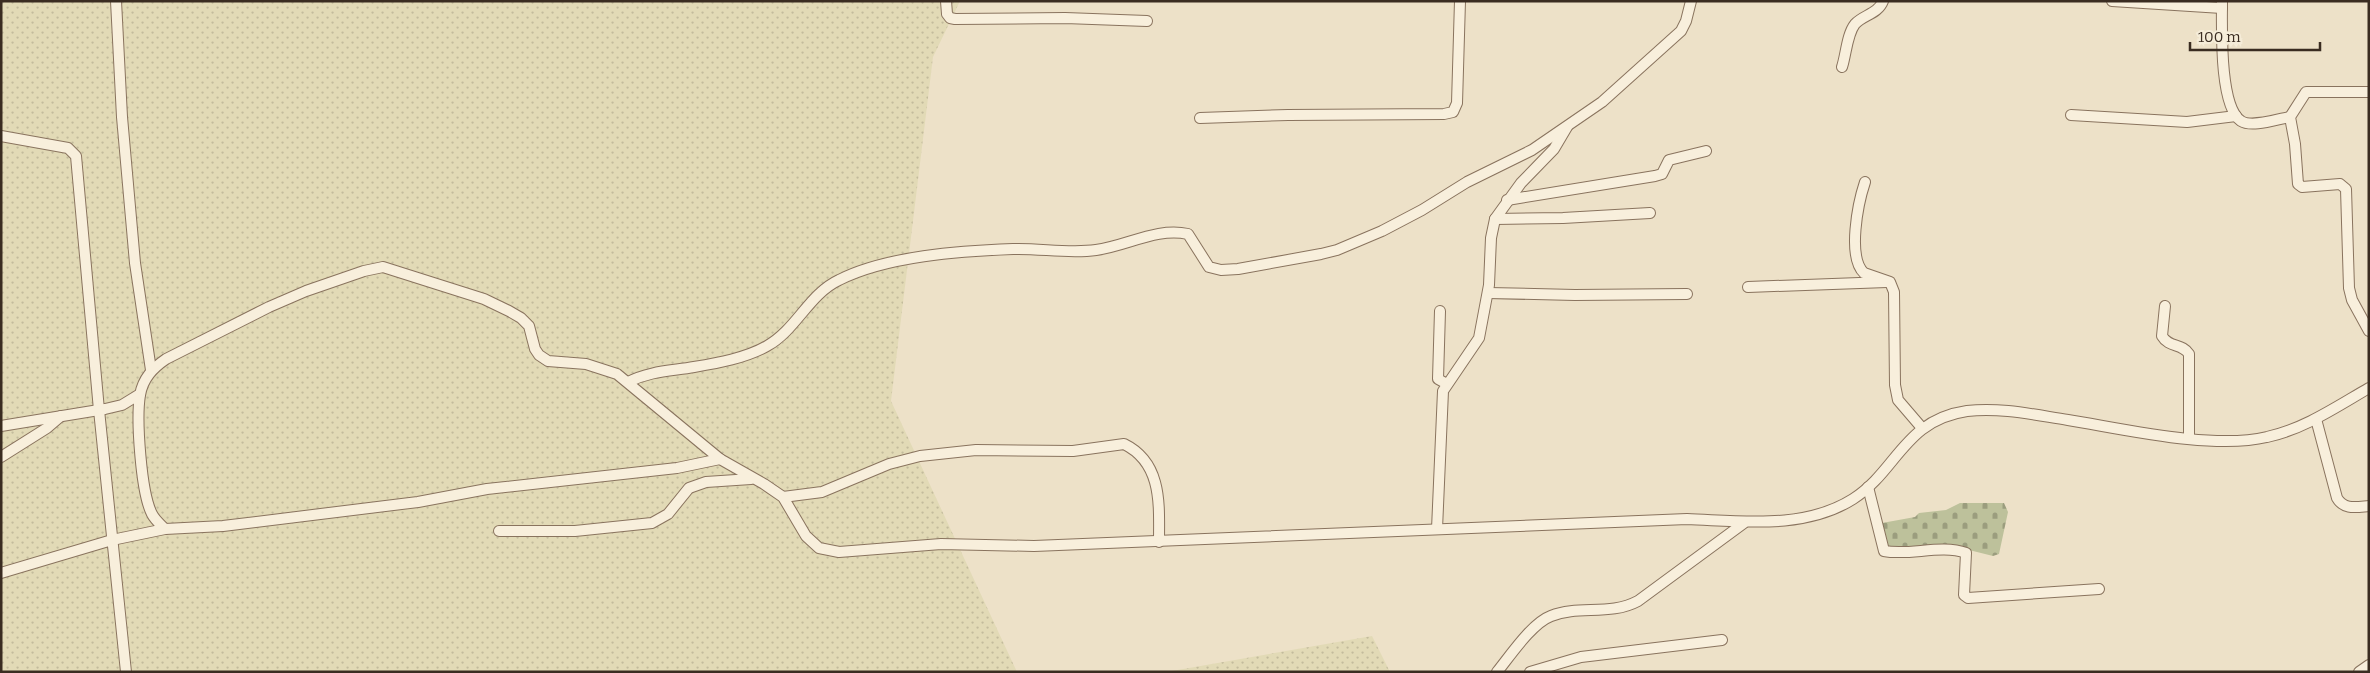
<svg xmlns="http://www.w3.org/2000/svg" width="2370" height="673" font-family="Bitter,serif">
  <style>
    .farmland { fill: url(#farmland-dots) }
    .cemetery { fill: url(#cemetery-stones) }
    .lines { fill: none; stroke-linecap: round; stroke-linejoin: round }
    .street-casing { stroke: #89735e; stroke-width: 12 }
    .street { stroke: #f8efdc; stroke-width: 10 }
  </style>
  <defs>
    <pattern id="farmland-dots" width="8" height="8" patternUnits="userSpaceOnUse" patternTransform="scale(1.25)"><rect width="8" height="8" fill="#e2dab6"/><path d="M2 2h.1M6 6h.1" fill="none" stroke="#c3bb9c" stroke-width="1.8" stroke-linecap="round"/></pattern>
    <pattern id="cemetery-stones" width="16" height="16" patternUnits="userSpaceOnUse" patternTransform="scale(1.25)"><rect width="16" height="16" fill="#bdc19b"/><path d="M2 7V4a2 2 0 0 1 4 0v3zM10 15v-3a2 2 0 0 1 4 0v3z" fill="#9b9d7e"/></pattern>
  </defs>
  <rect width="100%" height="100%" fill="#ede1c8"/>
  <!-- farmland -->
  <g class="farmland">
    <polygon points="1,1 960,1 933,57 891,401 1017,672 1,672"/>
    <polygon points="1372,636 1390,672 1166,672"/>
  </g>
  <!-- cemetery -->
  <polygon class="cemetery" points="1960,503 2004,503 2008,512 1999,554 1993,556 1965,549 1887,549 1882,523 1915,517 1919,513 1946,510"/>
  <g class="lines">
    <!-- street casing -->
    <g class="street-casing">
      <g id="street">
        <polyline points="116,1 122,117 135,263 151,370"/>
        <polyline points="946,1 947,14 950,18 955,19 1065,18 1147,21"/>
        <polyline points="2112,1 2222,8"/>
        <path d="M2222 1C2222 26 2219 106 2241 121 2252 128 2277 119 2290 117"/>
        <path d="M1842 67C1846 55 1847 34 1855 24 1863 15 1878 14 1883 1"/>
        <polyline points="2369,92 2306,92 2290,117 2295,144 2298,184 2302,187 2340,184 2346,189 2349,288 2352,300 2369,331"/>
        <polyline points="2071,115 2187,122 2236,116"/>
        <polyline points="1200,118 1288,115 1444,114 1453,112 1457,103 1460,1"/>
        <polyline points="1,136 68,148 76,156 99,410 126,672"/>
        <path d="M1865 182C1858 203 1847 257 1864 273L1890 282 1894 292 1895 385 1898 400 1922 428"/>
        <polyline points="1507,200 1655,176 1662,174 1669,160 1706,151"/>
        <polyline points="1495,219 1563,218 1650,213"/>
        <polyline points="1748,287 1887,282"/>
        <polyline points="1488,293 1575,295 1687,294"/>
        <path d="M2165 306 2162 336C2169 348 2182 343 2189 354V437"/>
        <polyline points="1440,311 1438,379 1447,384"/>
        <path d="M628 382C650 371 671 371 694 367 718 363 746 358 767 346 796 330 809 294 839 280 886 256 960 251 1013 249 1040 248 1069 254 1096 250 1127 246 1157 227 1188 234L1209 267 1221 270 1238 269 1321 254 1337 250 1382 231 1422 210 1467 182 1532 150 1602 102 1681 31 1686 21 1691 1"/>
        <path d="M2316 419 2337 498C2344 510 2356 507 2369 506"/>
        <polyline points="1,426 105,409 122,405 140,394"/>
        <polyline points="1,457 47,428 61,416"/>
        <path d="M1868 487 1884 551C1910 556 1941 544 1966 553L1964 595 1968 598 2099 589"/>
        <path d="M783 497 822 492 889 464 920 456 976 450 1073 451 1124 444C1163 463 1159 506 1159 542"/>
        <path d="M165 529C160 524 155 520 152 514 141 493 136 419 140 395 143 378 153 368 166 359L269 307 306 291 364 271 383 267 484 299 509 311 521 318 529 326 535 349 539 355 548 361 586 364 617 374 720 459 764 484 783 497 806 536 819 548 839 552 941 544 1034 546 1687 519C1742 521 1804 530 1853 499 1897 471 1904 420 1967 411 2001 407 2035 415 2068 420 2124 429 2213 450 2267 437 2304 429 2336 407 2369 388"/>
        <polyline points="1437,529 1443,391 1479,338 1489,285 1491,238 1495,219 1521,183 1554,149 1567,127"/>
        <polyline points="499,531 575,531 652,523 668,514 689,488 706,482 751,479"/>
        <polyline points="1,573 112,540 165,529 223,526 418,502 487,489 677,468 720,459"/>
        <path d="M1497 672C1510 656 1532 623 1551 616 1579 605 1610 616 1638 601L1744 523"/>
        <polyline points="1530,672 1581,657 1722,640"/>
        <polyline points="2359,672 2369,665"/>
      </g>
    </g>
    <!-- street -->
    <use href="#street" class="street"/>
  </g>
  <!-- border -->
  <rect width="2370" height="673" fill="none" stroke="#3a2c21" stroke-width="5"/>
  <!-- scale -->
  <path d="M2190 42v8h130v-8" fill="none" stroke="#3a2c21" stroke-width="2.5"/>
  <text x="2198" y="42" font-size="15" fill="#3a2c21" stroke="#f5ecd8" stroke-width="4" paint-order="stroke">100 m</text>
</svg>
